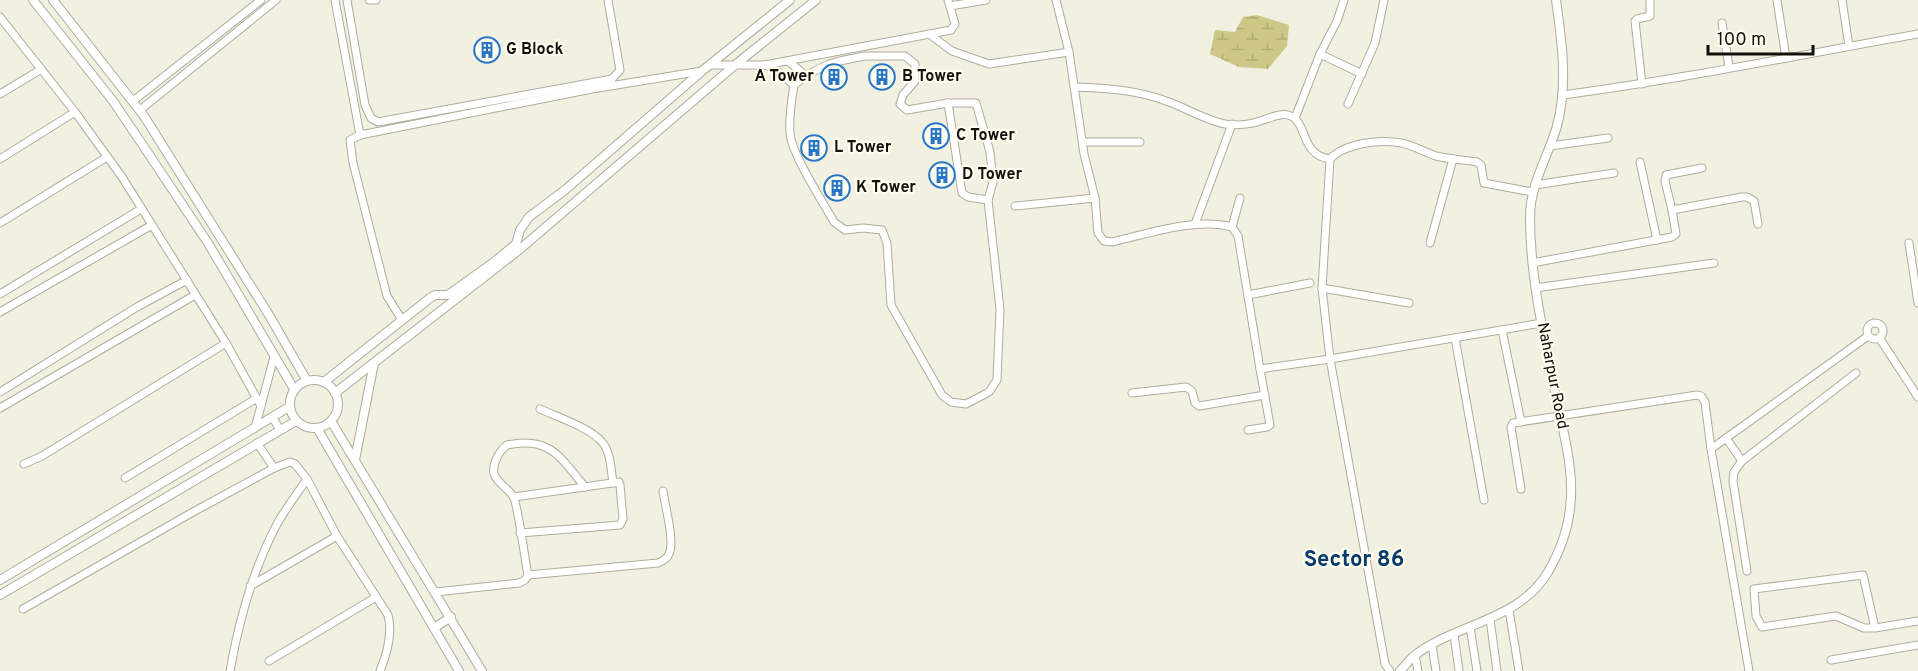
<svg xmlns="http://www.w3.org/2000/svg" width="1918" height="671" font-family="Overpass,sans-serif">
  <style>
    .wetland { fill: url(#wetland-marsh) }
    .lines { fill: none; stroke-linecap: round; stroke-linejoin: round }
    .minor-casing { stroke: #aeac9d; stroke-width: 9 }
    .tertiary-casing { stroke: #aeac9d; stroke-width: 10 }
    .minor { stroke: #fff; stroke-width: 7 }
    .tertiary { stroke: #fff; stroke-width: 8 }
    .labels { text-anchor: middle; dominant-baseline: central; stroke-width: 4.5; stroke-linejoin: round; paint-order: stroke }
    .poi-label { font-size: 16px; font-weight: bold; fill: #12110c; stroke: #fffdf0; text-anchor: start }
    .street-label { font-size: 16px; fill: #12110c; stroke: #fffdf0 }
    .district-label { font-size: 22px; font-weight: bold; fill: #053b6c; stroke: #fffdf0 }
  </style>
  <defs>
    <pattern id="wetland-marsh" width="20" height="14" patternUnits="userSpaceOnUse" patternTransform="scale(1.5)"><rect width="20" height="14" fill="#cec787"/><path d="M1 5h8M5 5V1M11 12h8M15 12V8" fill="none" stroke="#b0aa73"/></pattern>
  </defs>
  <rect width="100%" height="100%" fill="#f2f0e0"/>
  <!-- wetland -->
  <polygon class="wetland" points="1257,15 1289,25 1287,46 1268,69 1239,67 1210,54 1215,30 1235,32 1243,17"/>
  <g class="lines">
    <!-- minor casing -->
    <g class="minor-casing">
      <g id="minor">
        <polyline points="335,0 360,135 592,89 702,71"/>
        <polyline points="347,0 365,105 371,118 378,122 612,79 620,70 608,0"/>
        <polyline points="369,0 376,0"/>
        <polyline points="1777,0 1786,58"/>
        <polyline points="1842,0 1849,46"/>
        <polyline points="950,6 986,0"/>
        <polyline points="0,17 75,112 122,177 226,343 261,406"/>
        <polyline points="1722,23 1729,67"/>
        <polyline points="929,34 952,51 989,64 1069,52 1056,0"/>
        <path d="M1069 52 1084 154 1095 198 1098 233 1104 241 1112 242C1147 234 1197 217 1232 227L1238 236 1260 369 1330 359 1542 323"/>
        <polyline points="1320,54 1362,74"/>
        <path d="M865 56H905L915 64V81L903 95 900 104 907 110 948 103H976L990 152 993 182 988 200 1000 309 997 380 989 392 966 404 951 402 942 395 891 305 887 243 882 230 863 228 845 230 834 222C823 202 791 153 790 133 789 121 792 97 794 85 822 64 831 62 865 56Z"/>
        <polyline points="788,61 806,76"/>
        <polyline points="710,65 765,65 951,30 955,24 948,0"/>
        <polyline points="765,65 776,70 794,85"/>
        <polyline points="1642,84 1635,21 1637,19 1650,16 1650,0"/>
        <path d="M1074 87C1107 88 1138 90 1169 102 1188 109 1205 120 1225 124 1238 126 1254 124 1266 119 1273 117 1280 113 1288 115 1309 121 1299 155 1330 159"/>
        <polyline points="0,94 40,70"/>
        <path d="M1563 95C1682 79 1800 55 1918 34"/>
        <polyline points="133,101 261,0"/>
        <polyline points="948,103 962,193 968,197 988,200"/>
        <polyline points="1348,104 1375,43 1384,0"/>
        <polyline points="140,110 276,0"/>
        <polyline points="1295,118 1320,54 1337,21 1344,0"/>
        <polyline points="360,135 350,140 353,163 387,296 402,320"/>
        <polyline points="1083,142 1140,142"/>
        <polyline points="1550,146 1608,138"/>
        <polyline points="0,159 75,112"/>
        <polyline points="1640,162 1657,240"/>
        <polyline points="1535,185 1614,173"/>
        <polyline points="1015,206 1095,198"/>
        <polyline points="1672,210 1665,181 1666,175 1702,168"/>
        <polyline points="0,223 107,157"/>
        <polyline points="1195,224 1232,124"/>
        <polyline points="1232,227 1240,198"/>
        <polyline points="1430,243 1453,159"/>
        <polyline points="1909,243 1918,303"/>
        <polyline points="1532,263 1672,237 1676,234 1672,210 1742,197 1747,197 1754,201 1758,224"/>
        <polyline points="1322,288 1409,303"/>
        <polyline points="1535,288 1714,263"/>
        <polyline points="0,294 141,209"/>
        <polyline points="1248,295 1310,283"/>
        <polyline points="0,312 152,225"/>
        <circle cx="1875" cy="331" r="8"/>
        <polyline points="1502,330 1521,422"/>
        <polyline points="1455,338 1484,500"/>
        <polyline points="1880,339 1918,397"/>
        <polyline points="0,392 137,307 187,280"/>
        <polyline points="1132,393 1186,387 1192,391 1195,403 1199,406 1265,395"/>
        <polyline points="0,408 195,295"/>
        <path d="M540 409C558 417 590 428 602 442 611 452 611 471 613 483"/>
        <polyline points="273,418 280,430"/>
        <polyline points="255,428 274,357"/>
        <polyline points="1248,430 1267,427 1270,425 1260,369"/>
        <polyline points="1726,438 1742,461 1734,472 1733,481 1747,571"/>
        <polyline points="257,443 274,468"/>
        <polyline points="1711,449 1868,336"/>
        <polyline points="1742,461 1856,373"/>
        <polyline points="24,464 42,456 226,343"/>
        <polyline points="125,478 257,398"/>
        <polyline points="1521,489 1511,427 1513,423 1697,395 1701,396 1705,402 1711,449 1749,671"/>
        <polyline points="514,497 619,482 620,485 623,519 620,525 520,533"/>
        <path d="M528 575 658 563C663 561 667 559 669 554 675 541 665 506 663 491"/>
        <polyline points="250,586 337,536"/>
        <path d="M436 592 519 583 525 580 528 575C525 561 518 504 513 496 508 488 497 483 494 474 492 464 499 451 507 445 550 436 560 457 585 487"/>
        <path d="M23 609 193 512 274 468 290 462 295 464 307 479 337 536 388 615C393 634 387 654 380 671"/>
        <polyline points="1509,610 1519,671"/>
        <polyline points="1490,619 1497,671"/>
        <polyline points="1470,627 1477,671"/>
        <polyline points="1875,628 1863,575 1754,589 1756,616 1762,627 1836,616 1864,628 1875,628 1918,621"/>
        <polyline points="1454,634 1459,671"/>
        <polyline points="1432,645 1436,671"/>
        <polyline points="1415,655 1418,671"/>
        <polyline points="1831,660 1918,645"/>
        <polyline points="269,661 376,597"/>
        <path d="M230 671C239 620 252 572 276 526 285 509 297 494 307 479"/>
        <path d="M1390 671 1385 664 1330 359 1322 288 1330 159C1345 143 1380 139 1401 143 1413 145 1424 152 1436 156 1449 159 1464 160 1477 162L1481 165 1484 183 1532 192"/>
      </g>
    </g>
    <!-- tertiary casing -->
    <g class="tertiary-casing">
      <g id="tertiary">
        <polyline points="33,0 113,101 140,141 208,243 294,389"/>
        <polyline points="53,0 144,116 269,315 307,381"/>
        <circle cx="314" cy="404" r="24"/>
        <polyline points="324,382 430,298 435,295 448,295 494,262 516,244 520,230 529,217 565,190 702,71 790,0"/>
        <polyline points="335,393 519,250 735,65 816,0"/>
        <polyline points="331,421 482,671"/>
        <polyline points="317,428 459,671"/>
        <polyline points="355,460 374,363"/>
        <polyline points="0,580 289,407"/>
        <polyline points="0,595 296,421"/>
        <polyline points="434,628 451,617"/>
        <path d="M1400 671C1405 666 1410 659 1415 655 1457 623 1519 621 1548 572 1559 553 1568 530 1570 508 1575 472 1563 431 1556 396 1544 337 1530 277 1530 217 1530 184 1548 157 1557 126 1568 85 1562 42 1556 0"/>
      </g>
    </g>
    <!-- minor -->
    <use href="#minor" class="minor"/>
    <!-- tertiary -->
    <use href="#tertiary" class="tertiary"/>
  </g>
  <!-- icons -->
  <defs>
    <g id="building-ring" transform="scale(1.35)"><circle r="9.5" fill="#fffdf0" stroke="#2877c6" stroke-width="1.5"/><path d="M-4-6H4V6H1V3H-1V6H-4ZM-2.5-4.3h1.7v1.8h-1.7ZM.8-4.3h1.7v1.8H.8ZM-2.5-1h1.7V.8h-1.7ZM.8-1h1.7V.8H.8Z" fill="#2877c6"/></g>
  </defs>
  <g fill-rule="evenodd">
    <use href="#building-ring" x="487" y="50"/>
    <use href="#building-ring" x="834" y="77"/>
    <use href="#building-ring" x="882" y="77"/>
    <use href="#building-ring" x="936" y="136"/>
    <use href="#building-ring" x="814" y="148"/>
    <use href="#building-ring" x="942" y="175"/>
    <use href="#building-ring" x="837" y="188"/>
  </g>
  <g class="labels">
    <!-- poi labels -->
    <g class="poi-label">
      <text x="506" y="50">G Block</text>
      <text x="814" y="77" text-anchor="end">A Tower</text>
      <text x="902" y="77">B Tower</text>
      <text x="956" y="136">C Tower</text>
      <text x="834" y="148">L Tower</text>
      <text x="962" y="175">D Tower</text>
      <text x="856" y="188">K Tower</text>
    </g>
    <!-- street labels -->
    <g class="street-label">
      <text transform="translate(1552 376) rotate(79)">Naharpur Road</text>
    </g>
    <!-- district labels -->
    <g class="district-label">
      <text x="1354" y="560">Sector 86</text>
    </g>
  </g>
  <!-- scale -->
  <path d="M1708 45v9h105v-9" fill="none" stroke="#12110c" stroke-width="3"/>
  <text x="1717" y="45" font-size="18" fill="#12110c" stroke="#fffdf0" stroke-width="4.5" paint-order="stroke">100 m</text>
</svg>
